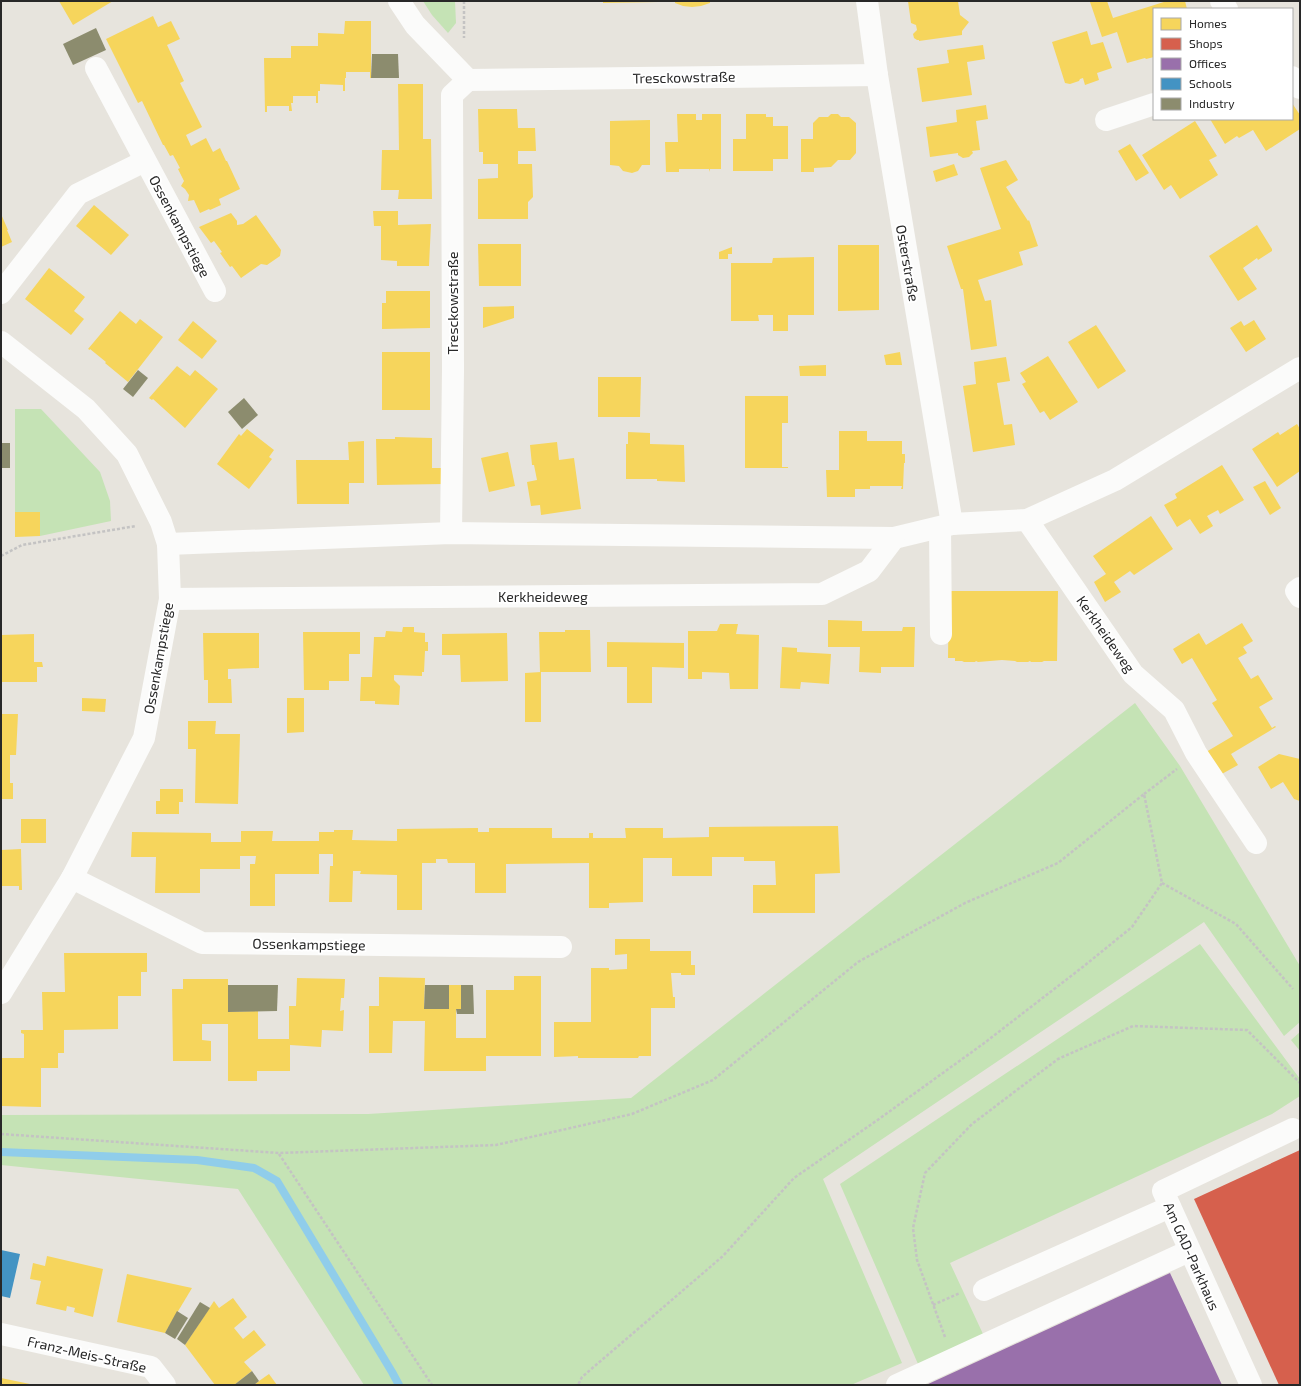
<svg xmlns="http://www.w3.org/2000/svg" width="1301" height="1386" font-family="'Exo 2',sans-serif">
  <style>
    .green { fill: #c5e3b5 }
    .homes { fill: #f6d55c }
    .shops { fill: #d6604d }
    .offices { fill: #9970ab }
    .schools { fill: #4393c3 }
    .industry { fill: #8c8c6e }
    .lines { fill: none; stroke-linecap: round; stroke-linejoin: round }
    .stream { stroke: #90cdea; stroke-width: 8 }
    .path { stroke: #c4c3c3; stroke-width: 2.5; stroke-dasharray: 3 2; stroke-linecap: butt }
    .minor { stroke: #fbfbfa; stroke-width: 22 }
    .labels { text-anchor: middle; dominant-baseline: central; stroke-width: 4; stroke-linejoin: round; paint-order: stroke }
    .street-label { font-size: 14px; fill: #282828; stroke: #fff }
  </style>
  <rect width="100%" height="100%" fill="#e7e4dd"/>
  <!-- green -->
  <g class="green">
    <polygon points="423,1 455,1 456,23 448,33 432,15"/>
    <polygon points="15,409 41,409 100,472 110,501 111,521 40,536 40,512 15,512"/>
    <polygon points="1135,703 1180,766 1300,966 1300,1022 1284,1036 1204,922 823,1179 902,1363 851,1385 364,1385 238,1189 1,1165 1,1115 368,1114 631,1098"/>
    <polygon points="1200,944 1300,1079 1300,1096 1272,1114 950,1263 983,1334 918,1364 840,1184"/>
    <polygon points="1300,1032 1300,1051 1291,1040"/>
  </g>
  <!-- homes -->
  <g class="homes">
    <polygon points="59,1 113,1 73,25"/>
    <polygon points="603,1 658,1 658,2 603,3"/>
    <polygon points="675,1 710,1 710,3 701,6 692,7 683,6 675,3"/>
    <polygon points="908,1 958,1 960,15 969,22 962,31 962,35 919,41 919,40 917,40 914,38 913,34 917,30 916,25 911,23"/>
    <polygon points="1095,1 1107,1 1113,18 1167,1 1185,1 1187,9 1154,9 1154,57 1146,59 1145,58 1127,63 1117,32 1102,37 1090,2"/>
    <polygon points="153,16 158,27 171,21 180,39 167,45 184,81 180,83 202,127 186,135 191,146 206,138 213,152 220,148 226,161 227,161 240,189 219,199 221,205 210,210 209,209 200,213 194,200 188,201 189,195 185,189 181,186 184,181 178,169 180,168 173,155 170,156 164,145 163,145 142,101 138,103 106,39"/>
    <polygon points="345,21 371,21 371,78 370,78 370,72 346,72 346,78 345,78 345,91 343,91 343,85 320,84 320,91 318,91 318,103 316,103 316,96 293,96 293,103 291,103 292,111 289,111 289,106 267,106 267,112 265,112 264,58 291,58 291,46 318,46 318,33 344,34"/>
    <polygon points="1087,31 1091,45 1103,42 1112,68 1097,73 1099,80 1085,85 1083,78 1080,79 1079,81 1070,84 1065,83 1052,42"/>
    <polygon points="983,45 985,59 967,62 972,95 922,102 917,68 949,63 947,50"/>
    <polygon points="398,84 423,84 423,139 431,139 432,199 398,199 399,190 381,190 382,150 399,150"/>
    <polygon points="1292,103 1300,115 1300,129 1266,151 1253,130 1239,138 1237,136 1225,144 1210,119 1292,119"/>
    <polygon points="986,105 988,119 976,121 980,150 972,151 973,153 969,157 963,158 958,155 958,153 930,157 926,127 957,122 956,110"/>
    <polygon points="478,109 517,109 518,128 535,128 536,151 518,151 518,164 532,164 533,197 528,202 528,219 478,219 478,179 498,178 498,164 483,164 483,152 479,152"/>
    <polygon points="677,114 696,114 696,120 702,120 702,114 721,114 721,169 710,169 710,172 709,169 679,169 679,172 666,172 665,142 678,142"/>
    <polygon points="746,114 766,114 766,117 773,117 773,126 788,126 788,159 773,159 773,171 733,171 733,139 746,139"/>
    <polygon points="831,114 838,114 841,117 849,117 856,123 856,153 850,160 838,160 831,167 814,168 814,172 801,172 801,139 813,139 813,123 819,117 828,117"/>
    <polygon points="650,120 650,165 642,165 638,171 632,173 623,171 619,166 610,165 610,121"/>
    <polygon points="1195,121 1217,156 1209,160 1218,175 1180,199 1171,185 1164,190 1142,155"/>
    <polygon points="1130,144 1149,173 1136,181 1118,151"/>
    <polygon points="1006,160 1018,180 1006,187 1028,221 1029,220 1038,246 1019,252 1023,265 978,280 985,301 991,300 997,346 971,350 963,289 961,289 947,246 1001,229 980,168"/>
    <polygon points="954,164 958,175 936,182 933,171"/>
    <polygon points="94,205 129,235 111,255 76,226"/>
    <polygon points="373,211 398,211 398,225 431,224 429,266 397,266 397,261 381,260 381,226 374,226"/>
    <polygon points="231,213 237,221 237,225 243,224 256,215 281,250 280,256 267,265 261,264 241,278 232,266 230,267 220,253 222,252 214,241 211,243 199,227"/>
    <polygon points="1,214 8,230 7,230 12,242 1,247"/>
    <polygon points="1257,225 1272,249 1272,251 1258,260 1257,258 1243,268 1257,289 1238,301 1209,256"/>
    <polygon points="478,244 521,244 521,286 479,286"/>
    <polygon points="838,245 879,245 879,310 838,311"/>
    <polygon points="732,247 732,254 728,254 728,259 719,259 719,252"/>
    <polygon points="814,257 814,315 788,315 788,331 773,331 773,315 758,315 759,321 731,321 731,263 772,263 773,258"/>
    <polygon points="49,268 85,297 74,311 84,319 71,335 25,299"/>
    <polygon points="386,291 430,291 430,328 382,329 382,303 386,303"/>
    <polygon points="514,306 514,318 483,328 483,307"/>
    <polygon points="120,311 136,324 140,319 163,337 128,382 105,363 106,362 90,349 90,350 88,349"/>
    <polygon points="1254,320 1266,339 1246,352 1230,328 1241,321 1244,326"/>
    <polygon points="193,321 217,341 202,359 178,340"/>
    <polygon points="1096,325 1126,371 1098,389 1068,342"/>
    <rect x="382" y="352" width="48" height="58"/>
    <polygon points="900,352 902,365 886,365 884,355"/>
    <polygon points="1048,356 1078,402 1050,420 1044,411 1040,413 1022,384 1026,382 1020,373"/>
    <polygon points="1006,357 1010,381 997,383 1004,425 1012,424 1015,445 973,452 963,386 976,384 974,362"/>
    <polygon points="826,365 826,376 800,376 799,366"/>
    <polygon points="177,366 190,376 195,370 218,389 185,428 153,399 152,400 149,398"/>
    <polygon points="598,377 641,377 640,417 598,417"/>
    <polygon points="745,396 788,396 788,423 782,423 782,467 788,467 788,468 745,468"/>
    <polygon points="1297,424 1300,429 1300,471 1277,487 1252,449 1278,432 1280,435"/>
    <polygon points="247,429 274,450 269,457 272,459 249,489 217,464 239,434 241,436"/>
    <polygon points="839,431 867,431 867,441 902,441 902,454 905,454 905,463 904,463 903,489 901,489 902,486 870,486 870,489 855,489 855,497 827,497 826,470 839,470"/>
    <polygon points="628,432 650,433 650,444 684,445 685,482 657,481 657,479 626,479 626,444 628,444"/>
    <polygon points="395,437 432,438 432,468 444,468 445,484 377,485 376,439 395,439"/>
    <polygon points="364,441 364,483 349,483 349,504 297,504 296,460 349,460 348,442"/>
    <polygon points="557,442 559,460 574,458 581,509 541,515 540,505 531,506 527,482 537,480 534,465 532,465 530,445"/>
    <polygon points="508,452 515,486 489,492 481,458"/>
    <polygon points="1222,465 1244,500 1220,514 1218,510 1207,516 1213,526 1200,534 1190,519 1177,527 1164,505 1177,498 1175,494"/>
    <polygon points="1265,481 1281,508 1270,515 1253,487"/>
    <polygon points="15,512 40,512 40,536 15,537"/>
    <polygon points="1151,516 1173,549 1134,575 1130,571 1114,582 1121,592 1105,602 1094,582 1106,574 1093,556"/>
    <polygon points="949,591 1058,591 1057,661 1044,661 1042,662 1031,662 1030,661 1028,662 1017,662 1015,661 1002,660 978,662 976,661 975,662 964,662 962,661 955,661 955,658 948,658"/>
    <polygon points="828,620 862,621 862,631 902,631 903,627 915,627 914,667 881,667 881,673 859,672 860,647 828,647"/>
    <polygon points="1242,623 1253,641 1243,647 1247,653 1238,658 1251,679 1258,675 1273,699 1259,707 1272,728 1275,726 1276,727 1231,754 1238,765 1220,775 1206,752 1233,736 1212,703 1217,700 1192,658 1182,664 1173,649 1199,633 1206,645"/>
    <polygon points="720,624 738,624 736,634 759,635 758,689 730,689 729,673 702,672 702,679 688,679 688,631 717,631"/>
    <polygon points="403,627 414,627 414,632 425,633 425,642 428,642 428,651 425,651 424,672 422,672 422,676 394,675 394,680 400,686 399,705 375,704 375,701 360,701 361,677 372,677 374,637 385,637 386,631 402,632"/>
    <polygon points="565,630 590,630 591,672 540,672 539,632 565,632"/>
    <polygon points="303,632 360,632 360,654 349,654 349,681 329,681 329,690 304,690"/>
    <polygon points="203,633 259,633 259,668 228,669 228,679 231,679 232,703 208,703 208,680 204,680"/>
    <polygon points="507,633 508,681 461,682 460,655 442,655 442,634"/>
    <polygon points="34,634 34,662 42,662 43,667 37,667 37,682 1,682 1,635"/>
    <polygon points="607,642 684,643 684,668 652,667 652,703 627,703 627,667 607,667"/>
    <polygon points="782,647 797,648 797,652 831,654 829,684 801,682 800,689 780,688"/>
    <polygon points="541,672 541,722 525,722 525,673"/>
    <polygon points="82,698 106,699 105,712 82,711"/>
    <polygon points="287,698 304,698 304,732 287,733"/>
    <polygon points="1,714 18,714 16,755 10,755 10,783 13,783 13,799 1,799"/>
    <polygon points="188,721 216,721 215,734 240,734 238,804 195,803 196,749 188,749"/>
    <polygon points="1279,754 1300,759 1300,801 1294,799 1283,782 1271,789 1258,767"/>
    <polygon points="160,789 183,789 183,802 179,802 179,814 156,814 156,801 160,801"/>
    <rect x="21" y="819" width="25" height="24"/>
    <polygon points="838,826 840,873 815,874 815,913 753,913 753,885 776,885 775,861 744,861 744,857 712,857 712,876 672,876 672,858 643,858 643,902 609,903 609,908 589,908 589,863 506,864 506,893 475,893 475,863 448,863 447,859 436,859 436,863 422,863 422,910 397,910 397,875 360,874 361,871 353,871 352,902 329,902 330,866 333,866 333,854 319,854 319,874 275,874 275,906 250,906 250,864 255,864 256,856 240,856 240,869 200,869 200,893 155,893 156,857 131,857 132,832 211,833 211,842 241,842 241,831 273,831 272,841 319,841 319,832 334,832 334,830 353,830 352,840 397,841 397,829 475,828 478,828 478,832 489,832 489,828 552,828 552,838 589,838 589,833 593,833 593,838 626,838 625,828 663,828 663,838 709,837 709,827"/>
    <polygon points="21,849 22,890 19,890 19,886 1,886 1,850"/>
    <polygon points="615,939 650,939 650,951 691,951 691,965 695,965 695,975 681,975 681,973 671,973 673,997 675,997 675,1008 651,1008 651,1056 639,1056 638,1058 578,1058 578,1056 554,1057 554,1022 591,1022 591,968 609,968 609,970 627,969 627,954 615,955"/>
    <polygon points="64,953 147,953 147,972 141,972 141,996 118,996 118,1029 64,1030 64,1053 58,1053 58,1068 41,1068 41,1107 2,1106 1,1058 24,1058 24,1034 21,1033 21,1030 43,1030 42,992 65,992"/>
    <polygon points="514,976 541,976 541,1056 486,1056 486,1071 424,1071 425,1021 393,1021 392,1053 369,1053 369,1006 379,1006 379,977 425,978 424,1009 449,1009 449,985 461,985 461,1009 456,1009 456,1038 486,1038 486,990 514,990"/>
    <polygon points="297,978 345,979 344,998 341,998 340,1011 344,1010 343,1031 322,1030 321,1047 290,1045 290,1071 257,1071 257,1081 228,1081 228,1024 202,1024 202,1040 211,1041 211,1061 173,1061 172,989 183,989 183,979 228,979 228,1012 258,1011 258,1039 289,1039 289,1006 296,1006"/>
    <polygon points="47,1256 103,1269 93,1317 74,1312 75,1308 67,1306 66,1311 36,1304 41,1281 30,1279 33,1263 45,1266"/>
    <polygon points="127,1274 192,1288 165,1333 117,1322"/>
    <polygon points="233,1298 247,1317 234,1328 243,1339 254,1330 266,1345 244,1362 252,1371 234,1385 215,1385 185,1345 214,1301 219,1308"/>
    <polygon points="269,1374 277,1385 254,1385 259,1381"/>
    <polygon points="1,1378 30,1384 30,1385 1,1385"/>
  </g>
  <!-- shops -->
  <polygon class="shops" points="1300,1150 1300,1385 1279,1385 1194,1199"/>
  <!-- offices -->
  <polygon class="offices" points="1170,1273 1222,1385 926,1385"/>
  <!-- schools -->
  <polygon class="schools" points="1,1250 20,1254 10,1298 1,1296"/>
  <!-- industry -->
  <g class="industry">
    <polygon points="96,28 106,50 73,65 63,44"/>
    <polygon points="372,54 398,54 399,78 371,78"/>
    <polygon points="138,370 148,378 133,397 123,389"/>
    <polygon points="244,398 258,415 242,429 228,412"/>
    <rect x="1" y="443" width="9" height="25"/>
    <polygon points="228,985 278,985 277,1011 228,1012"/>
    <polygon points="425,985 449,985 449,1009 424,1009"/>
    <polygon points="461,985 473,985 474,1014 457,1014 456,1009 461,1009"/>
    <polygon points="200,1302 210,1308 185,1345 177,1339"/>
    <polygon points="177,1311 188,1318 175,1339 165,1333"/>
    <polygon points="252,1371 259,1381 254,1385 234,1385"/>
  </g>
  <g class="lines">
    <!-- stream -->
    <polyline class="stream" points="1,1152 197,1160 254,1168 277,1181 392,1372 399,1385"/>
    <!-- path -->
    <g class="path">
      <polyline points="464,1 464,38"/>
      <polyline points="1,556 22,545 136,526"/>
      <polyline points="1144,794 1177,769"/>
      <polyline points="1162,883 1236,924 1293,989"/>
      <polyline points="1,1134 279,1153 496,1145 632,1114 713,1080 858,962 965,903 1058,863 1144,794 1162,883 1132,927 1084,966 983,1044 879,1119 794,1178 723,1256 582,1377 578,1385"/>
      <polyline points="279,1154 432,1385"/>
      <polyline points="933,1305 960,1293"/>
      <polyline points="945,1337 917,1260 913,1228 925,1173 972,1124 1058,1059 1133,1026 1247,1030 1300,1083"/>
    </g>
    <!-- minor -->
    <g class="minor">
      <polyline points="399,1 415,25 468,80 877,75"/>
      <polyline points="867,1 877,75 952,524"/>
      <polyline points="1221,1 1227,9"/>
      <polyline points="96,68 215,291"/>
      <polyline points="1292,77 1300,88"/>
      <polyline points="1106,120 1154,104"/>
      <polyline points="1,293 78,194 145,161"/>
      <polyline points="1,342 86,409 127,454 161,522 168,544 170,599 144,738 72,878 1,993"/>
      <polyline points="1027,520 1133,674 1174,710 1196,753 1256,843"/>
      <polyline points="940,528 941,634"/>
      <polyline points="451,533 453,370 452,95 468,80"/>
      <polyline points="168,544 451,533 894,538 952,524 1027,520 1115,480 1300,368"/>
      <polyline points="1300,588 1296,591 1300,597"/>
      <polyline points="170,599 822,594 869,571 894,538"/>
      <polyline points="72,878 202,943 561,947"/>
      <polyline points="984,1290 1170,1207"/>
      <polyline points="1,1334 151,1367 165,1385"/>
      <polyline points="897,1385 1189,1251"/>
      <polyline points="1251,1385 1163,1191 1293,1129"/>
    </g>
  </g>
  <g class="labels">
    <!-- street labels -->
    <g class="street-label">
      <text transform="translate(684 77) rotate(-1)">Tresckowstraße</text>
      <text transform="translate(180 226) rotate(62)">Ossenkampstiege</text>
      <text transform="translate(908 263) rotate(80)">Osterstraße</text>
      <text transform="translate(452 303) rotate(-90)">Tresckowstraße</text>
      <text x="543" y="596">Kerkheideweg</text>
      <text transform="translate(1106 634) rotate(55)">Kerkheideweg</text>
      <text transform="translate(158 658) rotate(-80)">Ossenkampstiege</text>
      <text transform="translate(309 944) rotate(1)">Ossenkampstiege</text>
      <text transform="translate(1192 1256) rotate(66)">Am GAD-Parkhaus</text>
      <text transform="translate(87 1354) rotate(13)">Franz-Meis-Straße</text>
    </g>
  </g>
  <!-- border -->
  <rect width="1301" height="1386" fill="none" stroke="#282828" stroke-width="4"/>
  <!-- legend -->
  <rect x="1153" y="8" width="140" height="112" fill="#ffffff" stroke="#a9a9a9"/>
  <rect x="1161" y="18" width="20" height="12" fill="#f6d55c" stroke="#a9a9a9"/>
  <text x="1189" y="28" font-size="12" fill="#282828">Homes</text>
  <rect x="1161" y="38" width="20" height="12" fill="#d6604d" stroke="#a9a9a9"/>
  <text x="1189" y="48" font-size="12" fill="#282828">Shops</text>
  <rect x="1161" y="58" width="20" height="12" fill="#9970ab" stroke="#a9a9a9"/>
  <text x="1189" y="68" font-size="12" fill="#282828">Offices</text>
  <rect x="1161" y="78" width="20" height="12" fill="#4393c3" stroke="#a9a9a9"/>
  <text x="1189" y="88" font-size="12" fill="#282828">Schools</text>
  <rect x="1161" y="98" width="20" height="12" fill="#8c8c6e" stroke="#a9a9a9"/>
  <text x="1189" y="108" font-size="12" fill="#282828">Industry</text>
</svg>
